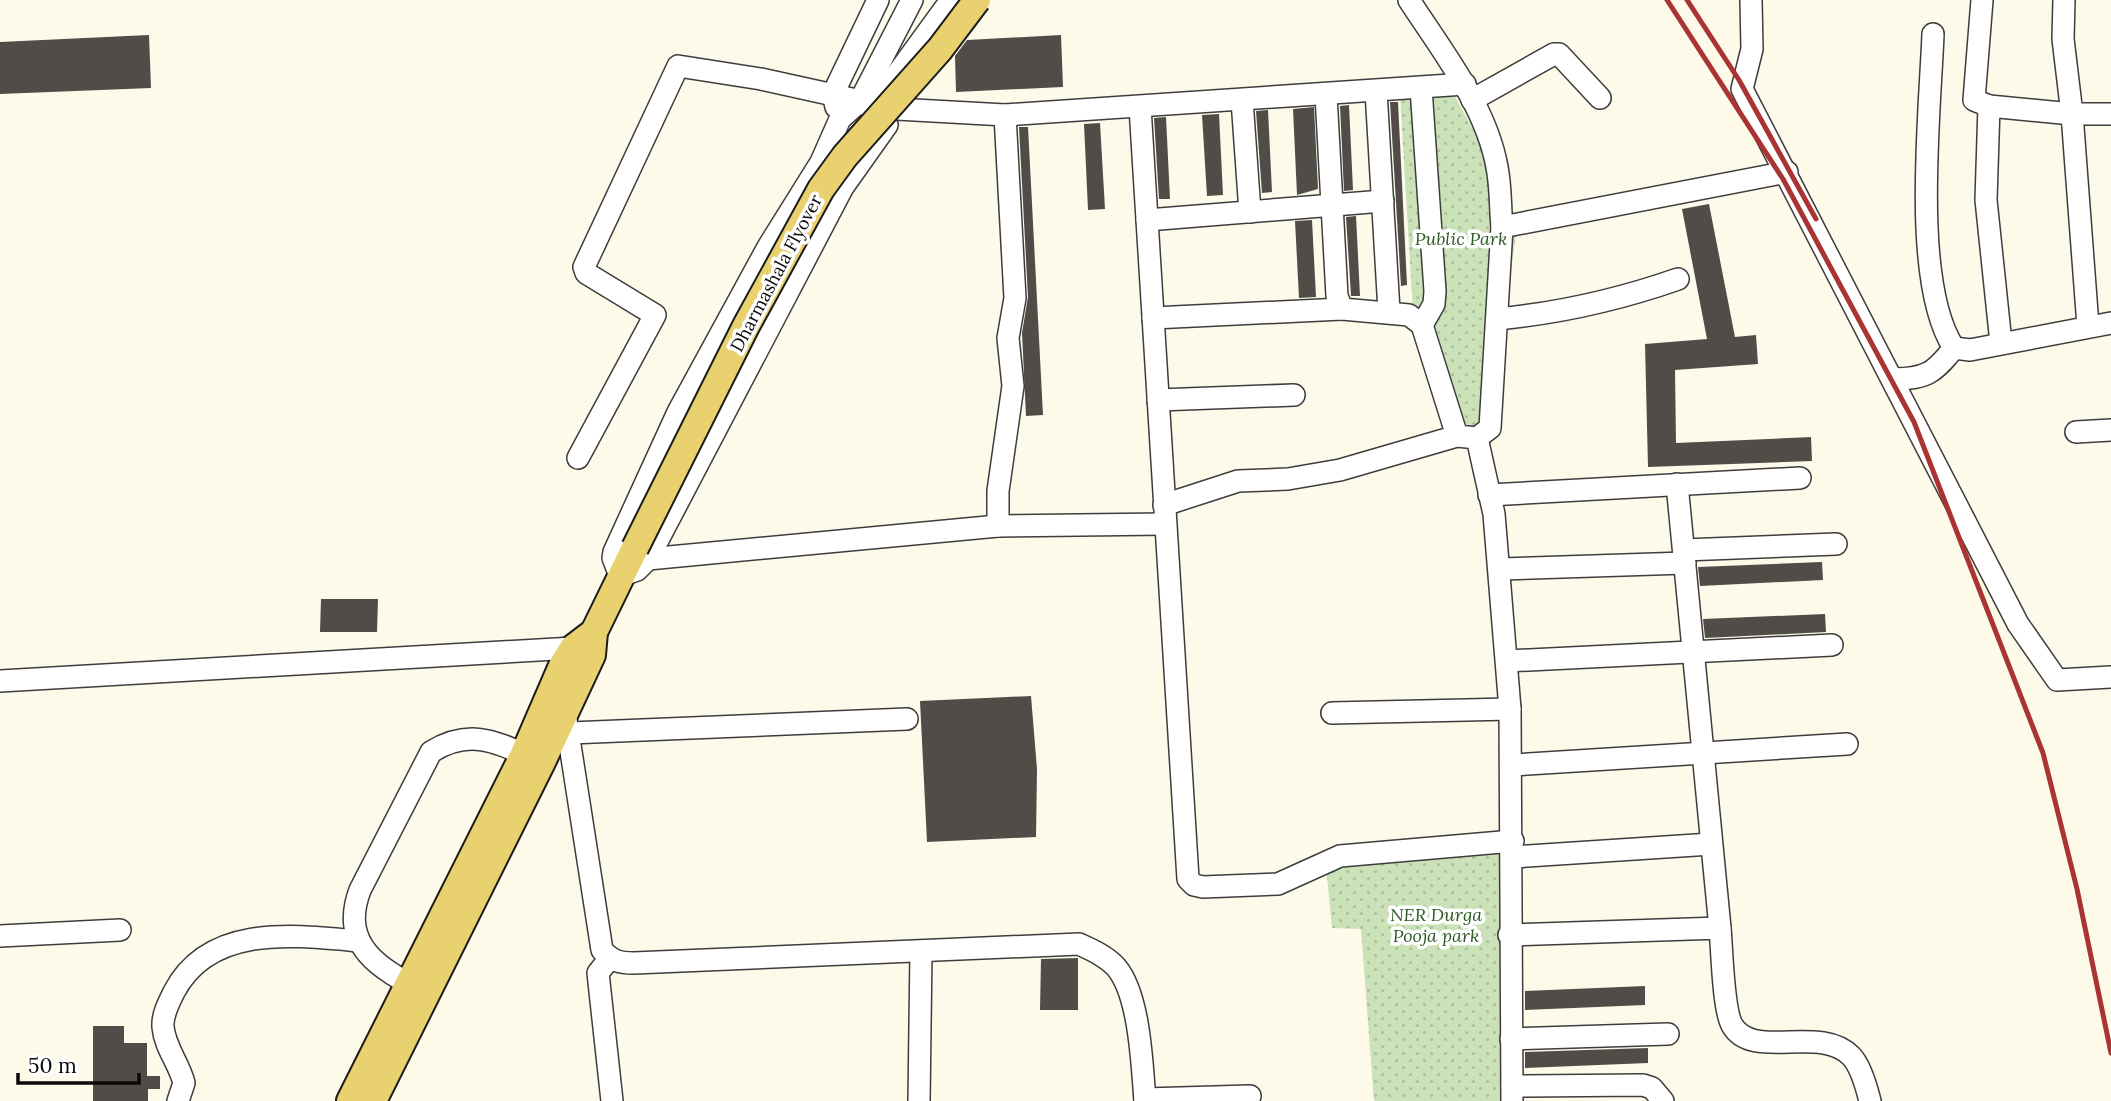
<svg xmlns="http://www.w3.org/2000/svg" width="2111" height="1101" font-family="Lora,serif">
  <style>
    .park { fill: url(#park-dots) }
    .building { fill: #514c48 }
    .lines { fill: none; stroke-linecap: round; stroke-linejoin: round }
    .minor-casing { stroke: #3d3d3d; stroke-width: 24 }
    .major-casing { stroke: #1b1b1b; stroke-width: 30 }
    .minor { stroke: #fff; stroke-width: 21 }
    .major { stroke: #e8d16e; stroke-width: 26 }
    .rail { stroke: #a93433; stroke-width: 5 }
    .major-bridge-casing { stroke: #1b1b1b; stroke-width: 30; stroke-linecap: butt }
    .major-bridge { stroke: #e8d16e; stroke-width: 26 }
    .labels { text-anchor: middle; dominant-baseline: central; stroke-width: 7; stroke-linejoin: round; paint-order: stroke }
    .park-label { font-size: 18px; font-style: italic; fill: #2b5923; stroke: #fff }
    .street-label { font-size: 18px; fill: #0a0a0a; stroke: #fff }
  </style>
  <defs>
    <pattern id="park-dots" width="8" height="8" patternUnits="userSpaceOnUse" patternTransform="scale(1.75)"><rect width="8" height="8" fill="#cbe2b8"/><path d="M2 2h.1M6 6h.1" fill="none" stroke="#adc19d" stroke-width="1.8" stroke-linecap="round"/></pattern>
  </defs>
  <rect width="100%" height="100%" fill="#fdfaea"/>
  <!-- park -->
  <g class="park">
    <polygon points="1453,93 1493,166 1517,228 1483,471 1459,438 1413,313 1400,95"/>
    <polygon points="1513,845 1510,1101 1374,1101 1361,929 1332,928 1326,866"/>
  </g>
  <!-- building -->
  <g class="building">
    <polygon points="149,35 151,88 0,94 0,42"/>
    <polygon points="1061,35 1063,87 956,92 955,56 967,40"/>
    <polygon points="1390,102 1398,102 1407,285 1401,286"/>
    <polygon points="1349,105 1353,190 1344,191 1340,106"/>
    <polygon points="1314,107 1318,189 1297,195 1293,109"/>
    <polygon points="1268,110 1272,192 1262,193 1256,111"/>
    <polygon points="1219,114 1223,195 1207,196 1202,115"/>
    <polygon points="1166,117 1170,199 1159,199 1154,118"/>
    <polygon points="1100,123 1105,209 1088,210 1084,124"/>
    <polygon points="1019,127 1028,127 1043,415 1026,416 1022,333 1028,297"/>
    <polygon points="1709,204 1735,337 1756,335 1758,364 1675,370 1676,443 1811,437 1812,461 1648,467 1645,344 1707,339 1682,209"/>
    <polygon points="1356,216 1360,296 1351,296 1346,217"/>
    <polygon points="1312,220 1316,297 1299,298 1295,221"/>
    <polygon points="1822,562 1823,580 1700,586 1698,567"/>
    <polygon points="321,599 378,599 377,632 320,632"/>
    <polygon points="1825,614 1826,632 1705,638 1703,619"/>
    <polygon points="1031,696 1037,769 1036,837 927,842 920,701"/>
    <polygon points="1078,958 1078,1010 1040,1010 1041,959"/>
    <polygon points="1645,986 1645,1005 1525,1010 1525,991"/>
    <polygon points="93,1026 124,1026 124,1043 147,1043 147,1076 160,1076 160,1089 148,1089 148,1101 93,1101"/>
    <polygon points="1648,1048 1648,1063 1525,1068 1525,1052"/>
  </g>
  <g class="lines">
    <!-- minor casing -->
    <g class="minor-casing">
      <g id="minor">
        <path d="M1409 0C1442 51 1486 106 1497 167 1501 187 1500 207 1502 227"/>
        <polyline points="1751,0 1752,49 1742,89 2018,624 2057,680 2111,677"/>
        <polyline points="1982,0 1974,100 1989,106"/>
        <polyline points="2064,0 2063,39 2072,114 2111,114"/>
        <path d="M1933 34C1930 113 1911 283 1954 348L1970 350 2111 323"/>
        <polyline points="1421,88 1435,291 1434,304 1422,325"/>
        <polyline points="1376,91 1389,311"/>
        <polyline points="1326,95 1337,296 1342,309 1409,315 1422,325 1457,436 1477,438 1494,514 1510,709 1512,1101"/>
        <polyline points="1242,100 1250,212"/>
        <polyline points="1472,100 1554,54 1559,54 1600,98"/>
        <polyline points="836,107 833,94 878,0"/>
        <polyline points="1140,107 1188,879 1194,885 1203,887 1278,884 1340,856 1513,841"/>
        <polyline points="871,110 951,0"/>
        <polyline points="887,125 843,187 648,559 637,570 620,576 613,558 614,552 678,412 768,247 821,162 840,119 860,101 912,0"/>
        <polyline points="1147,220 1383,201"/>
        <polyline points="1153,318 1342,309"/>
        <path d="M1497 319C1561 313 1618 300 1678 279"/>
        <polyline points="2001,343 1986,200 1989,106 2072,114 2088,326"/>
        <path d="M1893 379C1926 379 1934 373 1954 348"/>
        <polyline points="1158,400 1294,395"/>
        <polyline points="2076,432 2111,430"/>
        <polyline points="1477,438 1490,428 1502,227 1787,172"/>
        <polyline points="578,458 655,315 586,273 584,267 678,66 761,79 897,109 1005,115 1465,84"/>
        <polyline points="1677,484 1720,928"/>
        <polyline points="1489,495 1800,478"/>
        <polyline points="1164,505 1238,481 1288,479 1340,470 1457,436"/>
        <polyline points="998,526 998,491 1013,386 1008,338 1015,298 1005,115"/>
        <polyline points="1684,550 1836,544"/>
        <polyline points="648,559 998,526 1165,524"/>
        <polyline points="1500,569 1685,563"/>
        <polyline points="1507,661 1832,645"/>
        <polyline points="0,681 573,648 584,652"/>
        <path d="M565 713 602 950C612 961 619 963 634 963L1079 944C1092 950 1106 956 1116 967 1140 995 1142 1065 1145 1101"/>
        <polyline points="1332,713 1510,709"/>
        <polyline points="570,733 907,719"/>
        <polyline points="1513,765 1847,744"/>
        <polyline points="1513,857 1711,844"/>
        <path d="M1509 935 1720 928C1722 949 1723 1009 1732 1025 1752 1061 1820 1024 1851 1056 1860 1065 1867 1089 1870 1101"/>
        <polyline points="0,936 120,930"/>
        <polyline points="610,958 598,973 612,1101"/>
        <path d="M423 991C380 969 339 946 360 890L431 752C471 727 498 743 537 760"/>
        <polyline points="1511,1039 1668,1034"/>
        <polyline points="1512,1086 1643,1085 1652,1088 1663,1101"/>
        <polyline points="1145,1099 1250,1096"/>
        <path d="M178 1101 184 1083C179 1063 165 1048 163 1027 162 1015 169 1002 174 992 209 924 294 935 359 941"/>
        <polyline points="919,1101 921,951"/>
      </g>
    </g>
    <!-- major casing -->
    <g class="major-casing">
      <g id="major">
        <polyline points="350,1101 524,754 562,666 573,648 594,632"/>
        <polyline points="373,1101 542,762 592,655 594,632 635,548"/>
      </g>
    </g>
    <!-- minor -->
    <use href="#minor" class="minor"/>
    <!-- major -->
    <use href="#major" class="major"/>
    <!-- rail -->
    <g class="rail">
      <polyline points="1667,0 1783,179 1914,422 2043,753 2077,889 2111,1053"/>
      <polyline points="1687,0 1739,80 1816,219"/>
    </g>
    <!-- major-bridge casing -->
    <g class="major-bridge-casing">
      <polyline id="major-bridge" points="635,548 746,326 821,189 845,156 940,49 977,0"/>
    </g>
    <!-- major-bridge -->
    <use href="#major-bridge" class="major-bridge"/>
  </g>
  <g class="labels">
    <!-- park labels -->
    <g class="park-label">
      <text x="1461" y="238">Public Park</text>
      <text x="1436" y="914">NER Durga<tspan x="1436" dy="21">Pooja park</tspan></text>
    </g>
    <!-- street labels -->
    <g class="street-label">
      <text transform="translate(776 273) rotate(-62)">Dharmashala Flyover</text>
    </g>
  </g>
  <!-- scale -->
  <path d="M18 1073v10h121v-10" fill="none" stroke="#0a0a0a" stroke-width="3.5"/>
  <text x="28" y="1073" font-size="21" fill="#0a0a0a" stroke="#ffffff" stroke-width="5" paint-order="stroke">50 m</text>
</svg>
